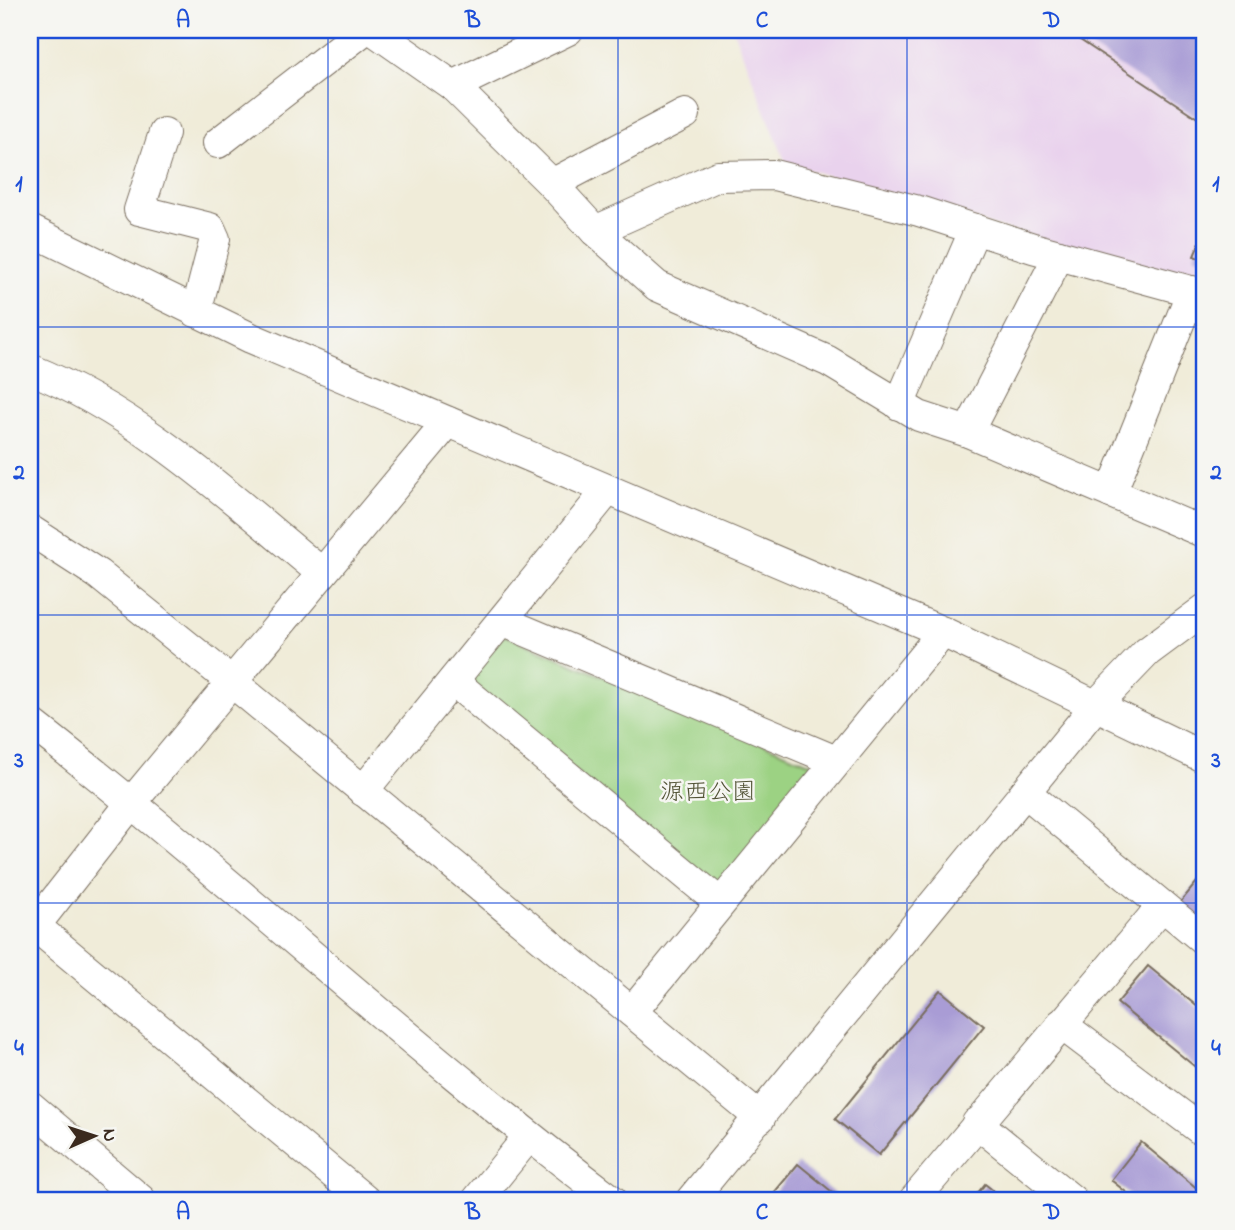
<svg xmlns="http://www.w3.org/2000/svg" width="1235" height="1230" font-family="'Indie Flower','Klee One',sans-serif">
  <style>
    .built { fill: #e9d2ed }
    .green { fill: #9cd283; stroke: #6c7e50; stroke-width: 2 }
    .building { fill: #a99cd5 }
    .lines { fill: none; stroke-linecap: round; stroke-linejoin: round }
    .minor-casing { stroke: #7a6e5f; stroke-width: 32 }
    .minor { stroke: #fff; stroke-width: 30 }
    .grid { fill: none; stroke: #1d4ed8; stroke-width: 2; stroke-opacity: 0.55 }
    .labels { text-anchor: middle; dominant-baseline: central; stroke-width: 5; stroke-linejoin: round; paint-order: stroke }
    .park-label { font-size: 24px; fill: #535437; stroke: #f6f6f2 }
    .neatline { fill: none; stroke: #1d4ed8; stroke-width: 2.5 }
    .grid-label { font-size: 23px; text-anchor: middle; font-weight: bold; fill: #1d4ed8 }
  </style>
  <rect width="100%" height="100%" fill="#f6f6f2"/>
  <filter id="ink" filterUnits="userSpaceOnUse"><feTurbulence type="fractalNoise" baseFrequency=".0143" numOctaves="2"/><feDisplacementMap in="SourceGraphic" scale="14" xChannelSelector="R" yChannelSelector="G"/><feConvolveMatrix kernelMatrix="1 2 1 2 8 2 1 2 1" color-interpolation-filters="sRGB"/></filter>
  <filter id="wash" filterUnits="userSpaceOnUse"><feTurbulence type="fractalNoise" baseFrequency=".00686" numOctaves="4" result="noise"/><feDisplacementMap in="SourceGraphic" scale="28" xChannelSelector="R" yChannelSelector="G"/><feGaussianBlur stdDeviation="1.57" result="paint"/><feColorMatrix in="noise" values="0 0 0 0 0 0 0 0 0 0 0 0 0 0 0 0 0 1.4 0 .05"/><feComposite in="paint" operator="in"/></filter>
  <g filter="url(#wash)">
    <rect width="100%" height="100%" fill="#f0ecd9"/>
    <!-- built -->
    <polygon class="built" points="733,30 1205,30 1205,289 786,163"/>
    <!-- green -->
    <polygon class="green" points="504,635 819,767 720,889 471,688 468,671"/>
    <g id="blocks">
      <!-- building -->
      <g class="building">
        <polygon points="1065,30 1186,30 1205,43 1205,123"/>
        <polygon points="1205,230 1205,261 1194,256"/>
        <polygon points="1205,872 1205,927 1178,905"/>
        <polygon points="1148,966 1205,1013 1205,1075 1117,1003"/>
        <polygon points="940,990 984,1026 879,1155 835,1119"/>
        <polygon points="1141,1142 1205,1195 1205,1200 1136,1200 1111,1180"/>
        <polygon points="798,1164 842,1200 768,1200"/>
        <polygon points="985,1184 1005,1200 972,1200"/>
      </g>
    </g>
  </g>
  <g filter="url(#ink)">
    <use href="#blocks" fill-opacity="0" stroke="#7a6e5f" stroke-width="2"/>
    <g class="lines">
      <!-- minor casing -->
      <g class="minor-casing">
        <g id="minor">
          <polyline points="373,30 453,86 552,184 595,231 657,286 828,361 919,416 968,432 1205,533"/>
          <polyline points="453,86 568,30"/>
          <polyline points="164,133 139,210 210,228 215,239 196,312"/>
          <polyline points="218,143 364,30"/>
          <polyline points="552,184 685,114"/>
          <polyline points="30,230 251,338 943,632 1205,758"/>
          <polyline points="595,231 718,176 774,175 919,211 1033,248 1205,295"/>
          <path d="M30 369C140 413 231 498 322 573"/>
          <polyline points="899,405 975,229"/>
          <polyline points="968,432 1059,255"/>
          <polyline points="1111,493 1192,291"/>
          <polyline points="30,530 98,574 232,682 760,1118"/>
          <polyline points="502,621 836,761"/>
          <polyline points="453,681 720,903"/>
          <path d="M30 722C228 876 412 1049 612 1200"/>
          <polyline points="363,791 607,491"/>
          <polyline points="1025,792 1205,941"/>
          <polyline points="35,926 365,1200"/>
          <polyline points="30,932 132,802 448,422"/>
          <polyline points="632,1012 943,632"/>
          <polyline points="1061,1024 1205,1133"/>
          <polyline points="30,1106 141,1200"/>
          <polyline points="977,1123 1072,1200"/>
          <polyline points="477,1200 528,1137"/>
          <polyline points="691,1200 1098,703 1147,652 1205,609"/>
          <polyline points="914,1200 1162,906"/>
        </g>
      </g>
      <!-- minor -->
      <use href="#minor" class="minor"/>
    </g>
  </g>
  <!-- grid -->
  <path class="grid" d="M328 30V1200M618 30V1200M907 30V1200M30 327H1205M30 615H1205M30 903H1205"/>
  <g class="labels">
    <!-- park labels -->
    <g class="park-label">
      <text x="708" y="793">源西公園</text>
    </g>
  </g>
  <!-- margin -->
  <rect width="1235" height="1230" fill="none" stroke="#f6f6f2" stroke-width="77"/>
  <!-- north arrow -->
  <g transform="translate(94 1136) rotate(87)" stroke="#f6f6f2" stroke-width="5" paint-order="stroke">
  <path d="M0-5L12 26L0 18L-12 26Z" fill="#3b2a1e"/>
  <text y="-10" font-size="19" font-weight="bold" text-anchor="middle" fill="#3b2a1e">N</text>
  </g>
  <rect x="38" y="38" width="1158" height="1154" class="neatline"/>
  <g class="grid-label">
    <text x="183" y="27">A</text>
    <text x="473" y="27">B</text>
    <text x="762" y="27">C</text>
    <text x="1052" y="27">D</text>
    <text x="19" y="191">1</text>
    <text x="1216" y="191">1</text>
    <text x="19" y="479">2</text>
    <text x="1216" y="479">2</text>
    <text x="19" y="767">3</text>
    <text x="1216" y="767">3</text>
    <text x="19" y="1055">4</text>
    <text x="1216" y="1055">4</text>
    <text x="183" y="1219">A</text>
    <text x="473" y="1219">B</text>
    <text x="762" y="1219">C</text>
    <text x="1052" y="1219">D</text>
  </g>
</svg>
